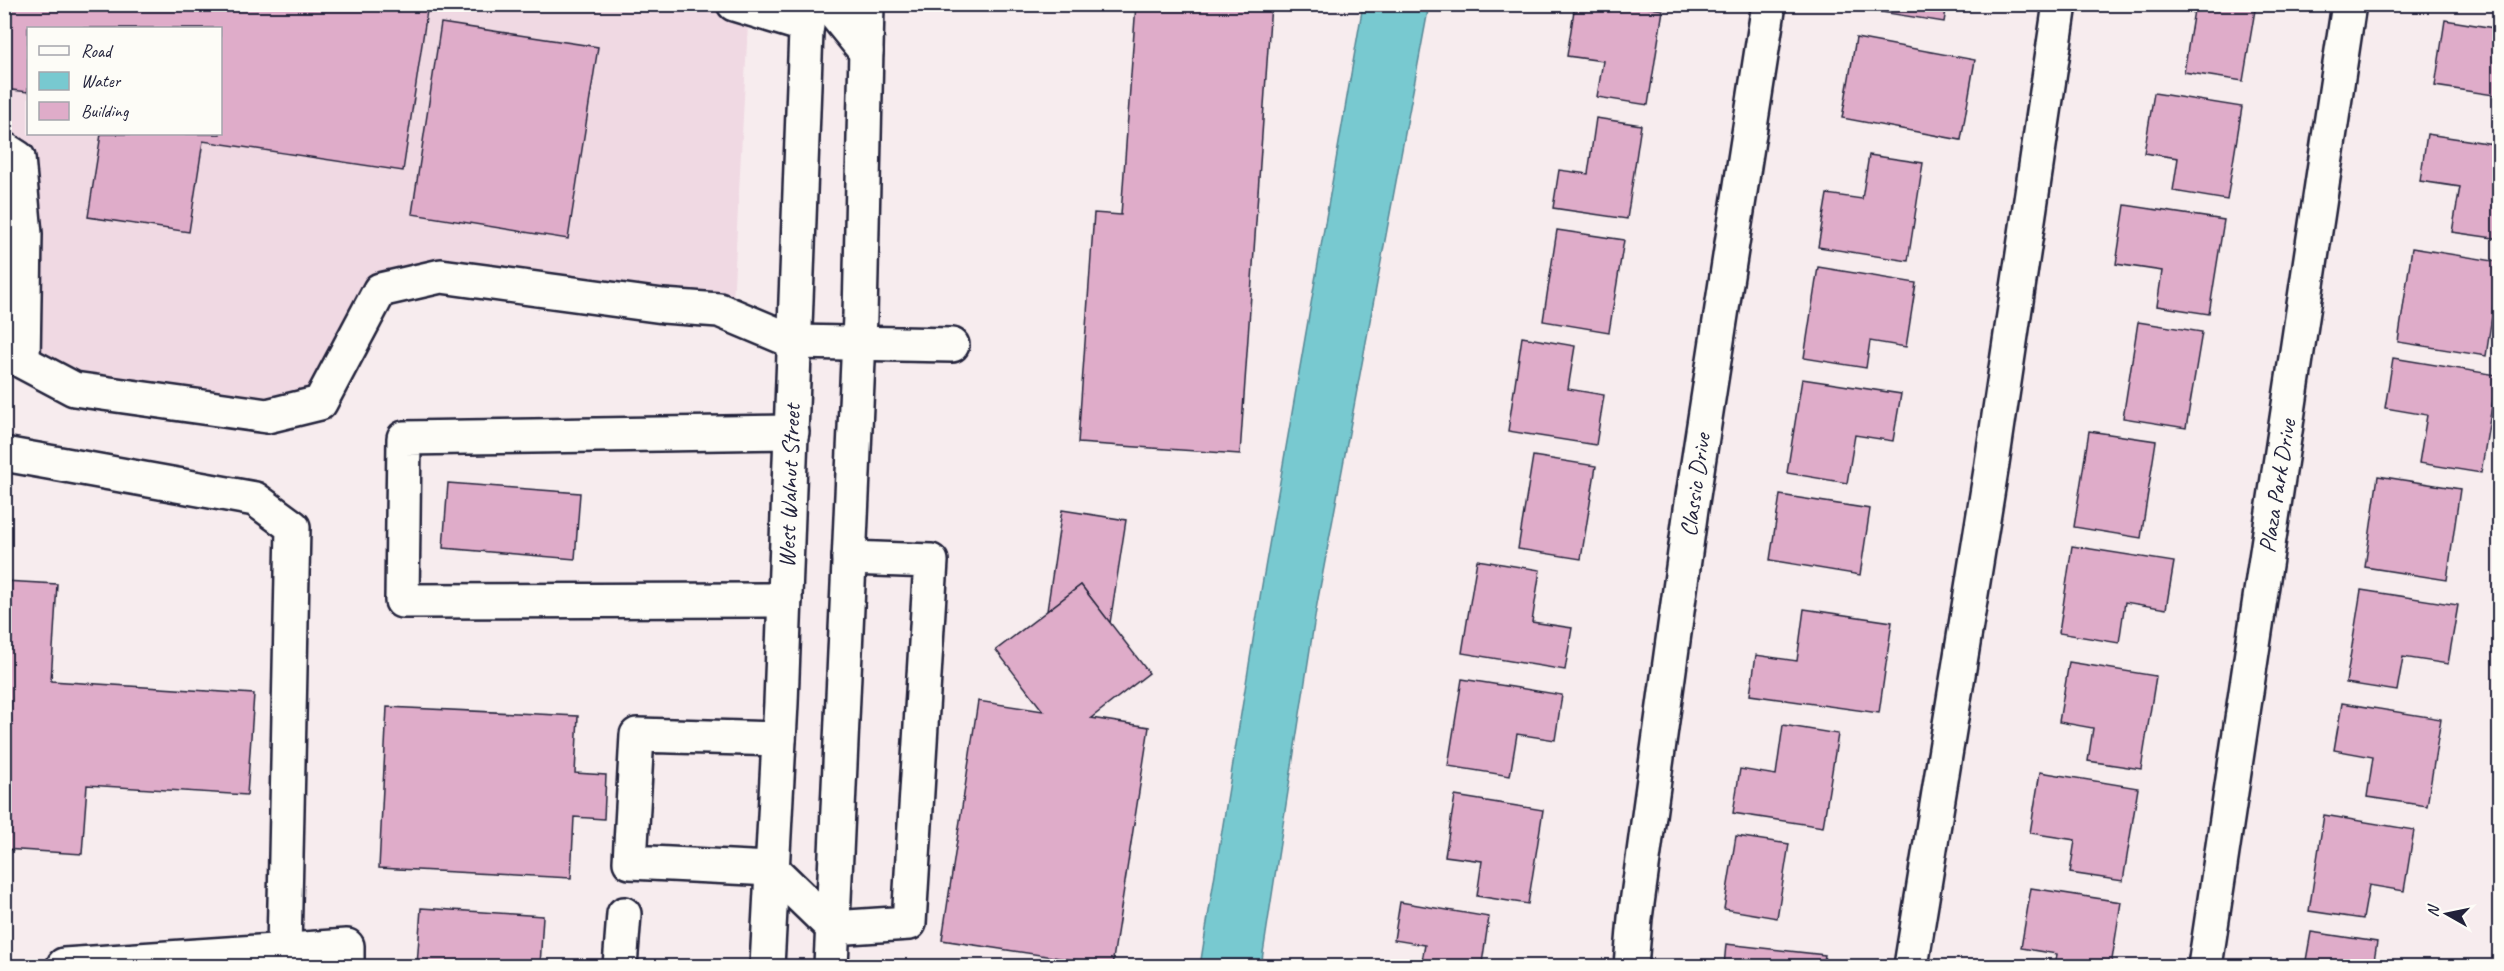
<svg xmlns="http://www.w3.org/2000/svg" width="2504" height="971" font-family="Caveat,sans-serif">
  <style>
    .built { fill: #f0d9e3; fill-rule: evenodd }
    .water { fill: #78c9d0; stroke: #568694; stroke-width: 1.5 }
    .building { fill: #dfacc9; stroke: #22223b; stroke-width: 1.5 }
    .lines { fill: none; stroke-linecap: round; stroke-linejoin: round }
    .minor-casing { stroke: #22223b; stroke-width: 38 }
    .major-casing { stroke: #22223b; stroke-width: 38 }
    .minor { stroke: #fdfcf7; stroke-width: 33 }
    .major { stroke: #fdfcf7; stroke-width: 33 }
    .labels { text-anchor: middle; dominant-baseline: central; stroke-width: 4.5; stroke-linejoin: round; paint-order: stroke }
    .street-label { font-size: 24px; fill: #22223b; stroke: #fdfcf7 }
  </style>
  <rect width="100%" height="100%" fill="#f7ecee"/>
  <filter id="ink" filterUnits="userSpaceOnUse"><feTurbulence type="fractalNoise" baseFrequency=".0167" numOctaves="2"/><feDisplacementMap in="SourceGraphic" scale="12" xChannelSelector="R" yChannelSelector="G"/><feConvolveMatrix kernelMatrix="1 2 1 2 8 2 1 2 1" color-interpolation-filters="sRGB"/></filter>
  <g filter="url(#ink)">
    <!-- built -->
    <path class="built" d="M5 5H749L733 303 418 275 295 417 32 379 5 334 4 255 11 198 4 187ZM28 28H220V134H28Z"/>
    <!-- water -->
    <polygon class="water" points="1363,5 1429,5 1317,604 1261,966 1200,966 1261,591"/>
    <!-- building -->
    <g class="building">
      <polygon points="4,4 428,4 403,171 203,141 189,232 88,217 101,134 220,134 220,28 28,28 28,92 4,89"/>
      <polygon points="1136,4 1271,4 1240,454 1078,443 1094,213 1121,215"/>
      <polygon points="1575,4 1628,4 1663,10 1648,105 1597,97 1603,61 1567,56"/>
      <polygon points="1857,4 1947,4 1944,22 1856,8"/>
      <polygon points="2195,4 2256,4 2243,81 2184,72"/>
      <polygon points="2445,20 2500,29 2500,96 2435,86"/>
      <polygon points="441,23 598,47 568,239 412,214"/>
      <polygon points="1856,38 1975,60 1961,140 1842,118"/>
      <polygon points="2154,93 2242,107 2227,200 2173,191 2178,158 2144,153"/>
      <polygon points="1596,118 1641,125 1627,219 1553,208 1559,170 1588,174"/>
      <polygon points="2427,134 2500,145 2500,239 2452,232 2460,187 2420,181"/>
      <polygon points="1869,155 1923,163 1908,261 1818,247 1827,194 1862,199"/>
      <polygon points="2125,205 2224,220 2209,314 2157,306 2162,271 2116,264"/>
      <polygon points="1557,230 1624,240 1609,332 1543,321"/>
      <polygon points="2412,248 2500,262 2486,356 2398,342"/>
      <polygon points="1818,267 1916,283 1906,347 1870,341 1866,368 1804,358"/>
      <polygon points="2138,322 2202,332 2186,428 2123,418"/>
      <polygon points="1522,337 1575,346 1568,389 1604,395 1596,445 1508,431"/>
      <polygon points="2393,358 2497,375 2481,473 2419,463 2427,415 2385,408"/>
      <polygon points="1802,379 1901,394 1893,441 1855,435 1847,483 1787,473"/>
      <polygon points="2089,431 2156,441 2141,538 2074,527"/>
      <polygon points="1533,456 1596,466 1581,559 1518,549"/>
      <polygon points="2378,476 2460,489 2447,580 2365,567"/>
      <polygon points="448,483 580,493 575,559 443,548"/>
      <polygon points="1780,495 1870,509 1860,575 1770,560"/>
      <polygon points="1062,510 1126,520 1110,623 1081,585 1047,611"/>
      <polygon points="2072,546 2174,562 2166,609 2125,602 2119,643 2059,633"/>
      <polygon points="1477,560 1540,570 1532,622 1572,628 1565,670 1462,653"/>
      <polygon points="4,581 57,584 51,681 254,694 247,795 87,785 82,854 4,849"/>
      <polygon points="1081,585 1149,673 1091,718 1149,727 1112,966 942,940 978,701 1043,711 996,650"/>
      <polygon points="2361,590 2458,605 2448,664 2403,657 2397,691 2346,683"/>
      <polygon points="1804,609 1892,622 1879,713 1750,695 1756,655 1797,661"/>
      <polygon points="2069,662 2156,676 2141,769 2088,761 2093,728 2059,722"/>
      <polygon points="1462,679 1562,695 1555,740 1517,734 1510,776 1448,766"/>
      <polygon points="2342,703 2441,719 2427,806 2367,797 2373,757 2334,750"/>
      <polygon points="387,707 578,716 575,773 606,775 604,819 574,817 571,878 379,868"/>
      <polygon points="1783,725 1838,734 1823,827 1733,813 1740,769 1776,775"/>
      <polygon points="2040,772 2138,788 2123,881 2070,873 2075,840 2030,833"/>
      <polygon points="1455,796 1543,810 1528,904 1477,896 1482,861 1445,856"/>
      <polygon points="2324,815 2414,830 2404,891 2369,885 2363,919 2309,911"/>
      <polygon points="1736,836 1789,844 1777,918 1724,909"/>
      <polygon points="2031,888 2121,902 2111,966 2055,966 2057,954 2021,948"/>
      <polygon points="1400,902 1489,917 1482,963 1503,966 1421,966 1425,945 1394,940"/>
      <polygon points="421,908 543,916 540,966 417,966"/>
      <polygon points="2311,932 2377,942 2373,966 2305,966"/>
      <polygon points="1726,944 1825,955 1823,966 1724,966"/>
    </g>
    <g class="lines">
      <!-- minor casing -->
      <g class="minor-casing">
        <g id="minor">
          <polyline points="734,4 807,26"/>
          <polyline points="4,149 18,158 25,234 23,362 74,389 267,416 320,403 380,290 441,276 663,306 719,310 795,342 952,345"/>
          <polyline points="4,454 255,499 293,527 284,950"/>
          <polyline points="785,600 402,601 404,438 792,432"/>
          <polyline points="779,739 637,735 630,862 772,869 833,928 909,923 931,561 849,558"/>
          <polyline points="65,966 64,965 347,946 347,966"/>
          <polyline points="620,966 624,914"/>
          <polyline points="1631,966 1635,918 1691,509 1769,4"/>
          <polyline points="1911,966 1991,470 2060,4"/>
          <polyline points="2205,966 2349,4"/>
        </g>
      </g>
      <!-- major casing -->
      <g class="major-casing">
        <g id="major">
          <polyline points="827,4 866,52"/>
          <polyline points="767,966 781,703 807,4"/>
          <polyline points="831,966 860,316 867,4"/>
        </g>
      </g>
      <!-- minor -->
      <use href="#minor" class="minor"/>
      <!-- major -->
      <use href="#major" class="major"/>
    </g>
  </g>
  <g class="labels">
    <!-- street labels -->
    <g class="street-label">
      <text transform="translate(1695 485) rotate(-82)">Classic Drive</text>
      <text transform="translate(789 486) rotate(-88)">West Walnut Street</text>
      <text transform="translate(2277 486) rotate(-81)">Plaza Park Drive</text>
    </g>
  </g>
  <!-- margin -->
  <rect width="2504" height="971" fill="none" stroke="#fdfcf7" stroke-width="24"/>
  <rect x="12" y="12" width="2480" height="947" fill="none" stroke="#22223b" stroke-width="2" filter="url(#ink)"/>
  <!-- legend -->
  <rect x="27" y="27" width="195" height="108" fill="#fdfcf7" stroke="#a5a5ac" stroke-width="1.5"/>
  <rect x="39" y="46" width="30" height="9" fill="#fdfcf7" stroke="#a5a5ac" stroke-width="1.5"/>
  <text x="81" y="57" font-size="18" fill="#22223b">Road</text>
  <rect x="39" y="72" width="30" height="18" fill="#78c9d0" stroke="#a5a5ac" stroke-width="1.5"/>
  <text x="81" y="87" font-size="18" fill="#22223b">Water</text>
  <rect x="39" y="102" width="30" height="18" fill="#dfacc9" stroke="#a5a5ac" stroke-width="1.5"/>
  <text x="81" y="117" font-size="18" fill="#22223b">Building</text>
  <!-- north arrow -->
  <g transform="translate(2447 914) rotate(279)" stroke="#fdfcf7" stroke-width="4.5" paint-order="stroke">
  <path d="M0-4.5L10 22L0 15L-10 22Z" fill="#22223b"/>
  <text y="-9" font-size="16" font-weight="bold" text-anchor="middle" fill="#22223b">N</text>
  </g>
</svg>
